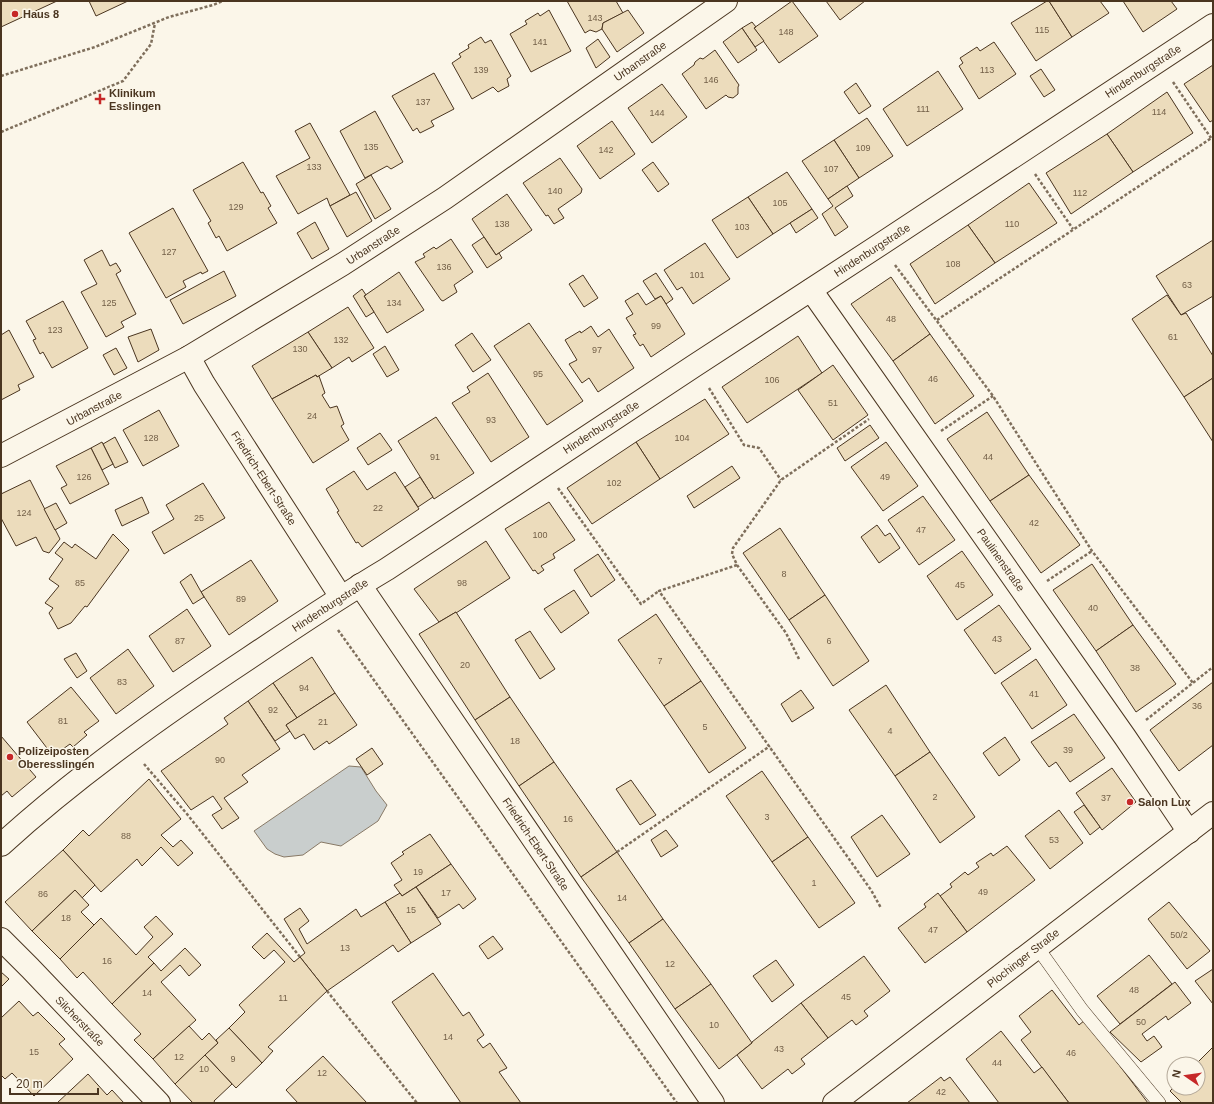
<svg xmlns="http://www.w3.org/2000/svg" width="1214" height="1104" font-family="Helvetica,sans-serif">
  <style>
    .water { fill: #c9cecd; stroke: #887966 }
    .building { fill: #ecdcbc; stroke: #4a3520 }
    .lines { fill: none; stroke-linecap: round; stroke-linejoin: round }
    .service-casing { stroke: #4a3520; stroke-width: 14 }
    .minor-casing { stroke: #4a3520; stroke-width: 24 }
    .tertiary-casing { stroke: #4a3520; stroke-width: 24 }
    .path { stroke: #7f6f5c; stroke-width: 2.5; stroke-dasharray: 3 2; stroke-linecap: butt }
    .service { stroke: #fbf6e9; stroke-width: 13 }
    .minor { stroke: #fbf6e9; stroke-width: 22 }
    .tertiary { stroke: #fbf6e9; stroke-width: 22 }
    .poi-dot { fill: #c62828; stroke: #fbf6e9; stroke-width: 1.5 }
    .labels { text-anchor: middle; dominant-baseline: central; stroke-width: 3; stroke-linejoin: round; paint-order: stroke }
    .number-label { font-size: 9px; fill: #725f47 }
    .poi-label { font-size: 11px; font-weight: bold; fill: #4a3520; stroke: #fbf6e9; text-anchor: start }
    .street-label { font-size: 11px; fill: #4a3520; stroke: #fbf6e9 }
  </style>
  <rect width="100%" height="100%" fill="#fbf6e9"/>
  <!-- water -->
  <polygon class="water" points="349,766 361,767 376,791 387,805 378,821 341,846 321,842 303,855 284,857 275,854 267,849 254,831"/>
  <!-- building -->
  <g class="building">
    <polygon points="1,1 57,1 1,27"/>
    <polygon points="89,1 128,1 96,16"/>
    <polygon points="567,1 616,1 623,13 603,23 602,29 596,32 590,30 585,33"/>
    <polygon points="792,1 818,36 779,63 754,28"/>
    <polygon points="826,1 865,1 840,20"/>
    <polygon points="1047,1 1049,1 1072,37 1036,61 1011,23"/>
    <polygon points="1049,1 1100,1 1109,13 1072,37"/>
    <polygon points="1123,1 1171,1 1177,9 1143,32"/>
    <polygon points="549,10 571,51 531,72 510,34 527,24 525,21 538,13 540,16"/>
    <polygon points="628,10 644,33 617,52 602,29 603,23"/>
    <polygon points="752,22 756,27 754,28 764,41 755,47 742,28"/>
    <polygon points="742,28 757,50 738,63 723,42"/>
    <polygon points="481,37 485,43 491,40 511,76 507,79 509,86 498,92 493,87 472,99 452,63 461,57 459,54 469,48 468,45"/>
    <polygon points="598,39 610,57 596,68 586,48"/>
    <polygon points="994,42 1016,74 979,99 959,66 963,63 960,58 977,47 980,51"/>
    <polygon points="715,50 739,85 738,87 738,94 733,98 728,97 726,95 706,109 682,74 694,65 695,62 700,58 703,59"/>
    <polygon points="1213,65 1213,120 1210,122 1184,84"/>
    <polygon points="1041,69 1055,90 1044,97 1030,76"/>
    <polygon points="938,71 963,109 907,146 883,109"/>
    <polygon points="434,73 454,109 431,121 434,126 420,133 417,128 413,131 392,96"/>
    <polygon points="856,83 871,106 859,114 844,92"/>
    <polygon points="662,84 687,117 652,143 628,108"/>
    <polygon points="1167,92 1193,133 1133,172 1107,134"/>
    <polygon points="375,111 403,162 391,169 387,166 365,178 340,131"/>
    <polygon points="867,118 893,156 859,178 834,140"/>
    <polygon points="612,121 635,154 600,179 577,146"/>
    <polygon points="310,123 350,195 330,206 327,198 298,214 276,176 310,158 295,131"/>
    <polygon points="1107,134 1133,172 1071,214 1046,173"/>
    <polygon points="834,140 859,178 828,199 802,161"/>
    <polygon points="560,158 582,189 581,193 558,209 564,218 554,224 548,215 546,216 523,183"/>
    <polygon points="243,162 261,193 263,192 271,206 268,208 277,223 227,251 219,236 216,238 208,223 211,221 193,190"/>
    <polygon points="653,162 669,184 658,192 642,170"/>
    <polygon points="787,172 812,209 773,234 748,197"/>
    <polygon points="371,175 391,209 375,219 356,184"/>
    <polygon points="1029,183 1057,223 995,263 968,225"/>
    <polygon points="847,186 853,196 835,208 848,227 835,236 822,214 833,206 828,199"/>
    <polygon points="356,192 372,221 347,237 330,206"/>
    <polygon points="507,194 532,230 496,255 472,219"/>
    <polygon points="748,197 773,234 737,258 712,220"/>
    <polygon points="173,208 208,271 202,274 201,272 183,281 186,287 166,298 129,233"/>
    <polygon points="812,209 818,218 796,233 790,223"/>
    <polygon points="315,222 329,249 312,259 297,233"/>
    <polygon points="968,225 995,263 935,304 910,264"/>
    <polygon points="484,237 496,255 499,253 502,258 487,268 472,245"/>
    <polygon points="451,239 473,272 454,285 457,292 443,301 441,300 415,262 425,257 423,254 434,247 436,249"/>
    <polygon points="1213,240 1213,296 1181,315 1156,276"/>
    <polygon points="705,243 730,279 693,304 682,287 677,290 664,270"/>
    <polygon points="102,250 110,266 116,263 121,271 116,274 136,314 121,322 124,327 106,337 81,292 97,284 84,260"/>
    <polygon points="224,271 236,296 183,324 170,300"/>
    <polygon points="399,272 424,310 387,333 364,296"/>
    <polygon points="656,273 673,299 666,304 661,296 655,299 643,281"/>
    <polygon points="583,275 598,298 584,307 569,284"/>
    <polygon points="891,277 930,334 893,361 851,304"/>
    <polygon points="362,289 366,295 364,296 374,312 366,317 353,296"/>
    <polygon points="638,293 646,305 661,296 685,334 651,357 643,344 640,346 633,335 636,334 626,318 633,314 625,301"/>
    <polygon points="1167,295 1181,315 1186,313 1213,356 1213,378 1184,397 1132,319"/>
    <polygon points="63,301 88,348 52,368 43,352 40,354 33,340 36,339 26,321"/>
    <polygon points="348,307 374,348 352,362 349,357 332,368 308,332"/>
    <polygon points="529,323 583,401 547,425 494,346"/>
    <polygon points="591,326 598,337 609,329 634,368 598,392 589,378 582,383 569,364 577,360 565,340 580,331 581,333"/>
    <polygon points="151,329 159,350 138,362 128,337"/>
    <polygon points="9,330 34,377 18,385 20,390 1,400 1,335"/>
    <polygon points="308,332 332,368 317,377 316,375 272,399 252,366"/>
    <polygon points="472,333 491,360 473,372 455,345"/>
    <polygon points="930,334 974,396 935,424 893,361"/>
    <polygon points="798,336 822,373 747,423 722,387"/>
    <polygon points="385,346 399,370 387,377 373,354"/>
    <polygon points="116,348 127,368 114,375 103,355"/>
    <polygon points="833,365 868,415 833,440 798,390"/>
    <polygon points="488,373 529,437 491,462 452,403 470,392 467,387"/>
    <polygon points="316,375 317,377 319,376 325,393 322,395 330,408 337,406 344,424 341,426 349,440 313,463 272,399"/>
    <polygon points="1213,378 1213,442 1184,397"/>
    <polygon points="705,399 729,434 660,479 636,442"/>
    <polygon points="159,410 179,446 143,466 123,430"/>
    <polygon points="987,412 1029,475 990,501 947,439"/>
    <polygon points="436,417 474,473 434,499 398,441"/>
    <polygon points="870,425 879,438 845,461 837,448"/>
    <polygon points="380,433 392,450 368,465 357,448"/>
    <polygon points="115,437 128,462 115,468 103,444"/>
    <polygon points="102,442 113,464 102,470 91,448"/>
    <polygon points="636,442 660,479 592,524 567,488"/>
    <polygon points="886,442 918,486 883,511 851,467"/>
    <polygon points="91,448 109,484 70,504 61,488 67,485 56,466"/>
    <polygon points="732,466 740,478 694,508 687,496"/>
    <polygon points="354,471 367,490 395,472 419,509 362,547 358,542 356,543 337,512 339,511 326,489"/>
    <polygon points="1029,475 1080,545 1041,573 990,501"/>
    <polygon points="420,477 433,497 418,507 405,487"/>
    <polygon points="30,480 60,539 49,553 43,551 36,537 16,546 1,518 1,494"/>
    <polygon points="203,483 225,518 164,554 152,532 174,519 166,505"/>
    <polygon points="923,496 955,540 919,565 888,520"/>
    <polygon points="142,497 149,513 122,526 115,510"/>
    <polygon points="549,502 575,540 553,554 555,558 541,566 544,570 538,574 535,570 533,571 505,529"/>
    <polygon points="56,503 67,523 55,530 44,509"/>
    <polygon points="877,525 885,536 890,533 900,548 879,563 861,537"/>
    <polygon points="780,528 825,595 789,620 743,553"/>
    <polygon points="113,534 129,550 87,607 85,606 71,623 58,629 49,613 53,608 45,603 59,586 49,579 63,559 55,553 64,542 72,548 75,544 96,559"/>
    <polygon points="486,541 510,578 456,613 456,612 439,622 414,589"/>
    <polygon points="962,551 993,595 957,620 927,576"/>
    <polygon points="598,554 615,580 591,597 574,570"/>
    <polygon points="251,560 278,601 229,635 201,592"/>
    <polygon points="1092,564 1133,625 1096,651 1053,590"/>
    <polygon points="191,574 204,597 193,604 180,582"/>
    <polygon points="574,590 589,613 561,633 544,609"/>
    <polygon points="825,595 869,661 833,686 789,620"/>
    <polygon points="999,605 1031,649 995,674 964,630"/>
    <polygon points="187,609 211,646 173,672 149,636"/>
    <polygon points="456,612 510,697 475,720 419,634"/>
    <polygon points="656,614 701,681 664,706 618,640"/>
    <polygon points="1133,625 1176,684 1136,712 1096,651"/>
    <polygon points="530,631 555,669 540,679 515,640"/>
    <polygon points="128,649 154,686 116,714 90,678"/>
    <polygon points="76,653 87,671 77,678 64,659"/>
    <polygon points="312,657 335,693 297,718 273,683"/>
    <polygon points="1036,659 1067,705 1032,729 1001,683"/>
    <polygon points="701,681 746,748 709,773 664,706"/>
    <polygon points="1213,682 1213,745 1179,771 1150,730"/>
    <polygon points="273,683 297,718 286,725 290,731 275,741 248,701"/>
    <polygon points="886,685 930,752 895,776 849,710"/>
    <polygon points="71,687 99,721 84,732 87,735 73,747 70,744 53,756 27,722"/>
    <polygon points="801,690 814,708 792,722 781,704"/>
    <polygon points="335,693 357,725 329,744 327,741 314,750 304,734 295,739 286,725"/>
    <polygon points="510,697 554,762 519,786 475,720"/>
    <polygon points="248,701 280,749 242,775 248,782 224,798 239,818 222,829 212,815 222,809 213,796 191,810 161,771 228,724 224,718"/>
    <polygon points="1074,714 1105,758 1070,782 1056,762 1049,767 1031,742"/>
    <polygon points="1,736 36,777 12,797 7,791 1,796"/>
    <polygon points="1005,737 1020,760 999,776 983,753"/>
    <polygon points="372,748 383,764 367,775 356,759"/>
    <polygon points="930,752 975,817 940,843 895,776"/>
    <polygon points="554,762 617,852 581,877 519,786"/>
    <polygon points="1112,768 1136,802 1102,830 1076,793"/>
    <polygon points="762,771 808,837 772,862 726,796"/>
    <polygon points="149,779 181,819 161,835 173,847 181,840 193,853 178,866 161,847 142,866 137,859 101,892 63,850 83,830 89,836"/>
    <polygon points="631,780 656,815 640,825 616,789"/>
    <polygon points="1084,805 1100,827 1090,835 1074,812"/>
    <polygon points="1059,810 1083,843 1050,869 1025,836"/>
    <polygon points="882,815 910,854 877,877 851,837"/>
    <polygon points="666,830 678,846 661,857 651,840"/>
    <polygon points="430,834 451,864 402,896 394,885 402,880 391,863 404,854 402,852"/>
    <polygon points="808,837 855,903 819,928 772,862"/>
    <polygon points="1007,846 1035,880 967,932 940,896 952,887 950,884 965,872 968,875 979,867 976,863 991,853 993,856"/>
    <polygon points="63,850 95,885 82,898 75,890 32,931 5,902"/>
    <polygon points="617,852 663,919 629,943 581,877"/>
    <polygon points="451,864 476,899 463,909 459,904 438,918 416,887"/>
    <polygon points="416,887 441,924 411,943 385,902 400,893 402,896"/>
    <polygon points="75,890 89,905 81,912 94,925 60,959 32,931"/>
    <polygon points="938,893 967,932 925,963 898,928 926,907 924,904"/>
    <polygon points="385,902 411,943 398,952 393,945 327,991 300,957 305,953 284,919 300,908 309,921 299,929 307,944 356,909 361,917"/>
    <polygon points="1169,902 1210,951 1187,969 1148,919"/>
    <polygon points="156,916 173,934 148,957 154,963 112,1004 83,972 77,978 60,959 101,918 136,955 153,937 144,927"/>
    <polygon points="663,919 711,984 675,1009 629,943"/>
    <polygon points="267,933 294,962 300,957 327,991 268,1047 273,1051 262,1063 229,1028 245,1012 239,1005 285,962 274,950 264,959 252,947"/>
    <polygon points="493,936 503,949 488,959 479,946"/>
    <polygon points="185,948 201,965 189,976 180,965 161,982 196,1020 153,1059 134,1040 141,1034 112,1004 154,963 161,971"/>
    <polygon points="1149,955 1172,984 1120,1024 1097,996"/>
    <polygon points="864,956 890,991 864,1011 868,1016 856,1025 852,1020 828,1038 801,1003"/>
    <polygon points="776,960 794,985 772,1002 753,976"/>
    <polygon points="1213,969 1213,1004 1195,981"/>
    <polygon points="1,972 9,979 1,987"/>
    <polygon points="433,973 463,1016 469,1012 484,1035 477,1040 483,1048 490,1043 507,1068 499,1072 521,1103 461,1103 392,1002"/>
    <polygon points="1175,982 1191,1003 1168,1020 1166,1016 1142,1034 1147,1041 1154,1036 1162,1047 1141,1062 1110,1032"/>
    <polygon points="711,984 752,1043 719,1069 675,1009"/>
    <polygon points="1052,990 1079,1025 1085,1020 1148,1103 1069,1103 1021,1040 1031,1032 1019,1016"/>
    <polygon points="19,1001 33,1016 38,1012 65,1039 59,1044 73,1059 34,1096 12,1073 5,1079 1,1075 1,1018"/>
    <polygon points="801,1003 828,1038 801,1059 805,1064 792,1074 788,1069 762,1089 737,1055 752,1043 752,1042"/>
    <polygon points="189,1026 202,1040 209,1033 218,1043 175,1084 153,1059"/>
    <polygon points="229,1028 262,1063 236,1088 205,1055 218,1043 216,1040"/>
    <polygon points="1001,1031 1034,1073 1042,1067 1069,1103 999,1103 966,1059"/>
    <polygon points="1213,1047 1213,1103 1182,1103 1170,1091 1174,1087 1174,1088 1198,1088 1198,1064 1196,1064"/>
    <polygon points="205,1055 232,1084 214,1101 215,1103 193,1103 175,1084"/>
    <polygon points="323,1056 367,1103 298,1103 286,1090"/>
    <polygon points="88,1074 107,1095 112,1090 124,1103 57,1103"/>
    <polygon points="941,1077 944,1081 950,1077 970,1103 907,1103"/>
  </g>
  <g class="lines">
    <!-- service casing -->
    <g class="service-casing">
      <polyline id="service" points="1037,947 1082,1010 1159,1103"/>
    </g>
    <!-- minor casing -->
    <g class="minor-casing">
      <g id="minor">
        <polyline points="811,290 1125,737 1189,832"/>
        <polyline points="189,357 204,384 341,597"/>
        <polyline points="1,456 189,357 343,264 445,198 726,1"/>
        <polyline points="360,585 713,1103"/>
        <path d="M1 845C78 775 163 715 249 658 295 627 340 597 387 569L694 366 881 244 1213 25"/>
        <polyline points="1,939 30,968 159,1103"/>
      </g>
    </g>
    <!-- tertiary casing -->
    <g class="tertiary-casing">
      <polyline id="tertiary" points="834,1103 1213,813"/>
    </g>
    <!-- path -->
    <g class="path">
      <polyline points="1,76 95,47 169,17 213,5 223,1"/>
      <polyline points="1173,82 1211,138"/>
      <polyline points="1,132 123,81 151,44 155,23"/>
      <polyline points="1035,174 1073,229"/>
      <polyline points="895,265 993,396 1092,551 1193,683"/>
      <polyline points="937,320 1213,137"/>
      <polyline points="709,388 744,445 759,448 781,480"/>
      <polyline points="941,431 993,396"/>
      <polyline points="558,488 641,604 659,591"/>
      <polyline points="737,565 659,591 871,890 881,908"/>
      <polyline points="1047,581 1092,551"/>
      <polyline points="338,630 677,1103"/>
      <polyline points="799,659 786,633 737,565 732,554 733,548 781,480 869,419"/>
      <polyline points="1146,720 1213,667"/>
      <polyline points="144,764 187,814 300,957"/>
      <polyline points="617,852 770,746"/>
      <polyline points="327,991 417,1103"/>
    </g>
    <!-- service -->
    <use href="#service" class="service"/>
    <!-- minor -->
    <use href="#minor" class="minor"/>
    <!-- tertiary -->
    <use href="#tertiary" class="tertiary"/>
  </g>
  <!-- markers -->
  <g class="poi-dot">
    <circle cx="15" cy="14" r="4"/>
    <path d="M98 93h4v4h4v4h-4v4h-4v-4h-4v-4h4z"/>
    <circle cx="10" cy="757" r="4"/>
    <circle cx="1130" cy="802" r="4"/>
  </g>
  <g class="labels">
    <!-- number labels -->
    <g class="number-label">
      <text x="595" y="18">143</text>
      <text x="1042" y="30">115</text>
      <text x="786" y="32">148</text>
      <text x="540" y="42">141</text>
      <text x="481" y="70">139</text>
      <text x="987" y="70">113</text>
      <text x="711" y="80">146</text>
      <text x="423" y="102">137</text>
      <text x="923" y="109">111</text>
      <text x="1159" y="112">114</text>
      <text x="657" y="113">144</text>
      <text x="371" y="147">135</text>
      <text x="863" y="148">109</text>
      <text x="606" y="150">142</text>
      <text x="314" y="167">133</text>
      <text x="831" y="169">107</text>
      <text x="555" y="191">140</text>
      <text x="1080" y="193">112</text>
      <text x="780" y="203">105</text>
      <text x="236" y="207">129</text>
      <text x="502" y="224">138</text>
      <text x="1012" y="224">110</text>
      <text x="742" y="227">103</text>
      <text x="169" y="252">127</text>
      <text x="953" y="264">108</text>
      <text x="444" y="267">136</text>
      <text x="697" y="275">101</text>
      <text x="1187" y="285">63</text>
      <text x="109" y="303">125</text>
      <text x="394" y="303">134</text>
      <text x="891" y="319">48</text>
      <text x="656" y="326">99</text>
      <text x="55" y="330">123</text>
      <text x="1173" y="337">61</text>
      <text x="341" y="340">132</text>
      <text x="300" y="349">130</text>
      <text x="597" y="350">97</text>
      <text x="538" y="374">95</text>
      <text x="933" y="379">46</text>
      <text x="772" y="380">106</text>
      <text x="833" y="403">51</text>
      <text x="312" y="416">24</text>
      <text x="491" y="420">93</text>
      <text x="151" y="438">128</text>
      <text x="682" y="438">104</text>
      <text x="435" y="457">91</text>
      <text x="988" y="457">44</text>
      <text x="84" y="477">126</text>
      <text x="885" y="477">49</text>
      <text x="614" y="483">102</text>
      <text x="378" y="508">22</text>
      <text x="24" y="513">124</text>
      <text x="199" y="518">25</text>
      <text x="1034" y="523">42</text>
      <text x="921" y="530">47</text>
      <text x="540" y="535">100</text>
      <text x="784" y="574">8</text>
      <text x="80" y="583">85</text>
      <text x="462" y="583">98</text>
      <text x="960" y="585">45</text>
      <text x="241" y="599">89</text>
      <text x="1093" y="608">40</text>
      <text x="997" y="639">43</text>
      <text x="180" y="641">87</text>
      <text x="829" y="641">6</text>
      <text x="660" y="661">7</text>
      <text x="465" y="665">20</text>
      <text x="1135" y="668">38</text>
      <text x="122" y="682">83</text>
      <text x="304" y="688">94</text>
      <text x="1034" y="694">41</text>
      <text x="1197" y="706">36</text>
      <text x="273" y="710">92</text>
      <text x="63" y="721">81</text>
      <text x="323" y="722">21</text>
      <text x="705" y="727">5</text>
      <text x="890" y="731">4</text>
      <text x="515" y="741">18</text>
      <text x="1068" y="750">39</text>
      <text x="220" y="760">90</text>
      <text x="935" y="797">2</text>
      <text x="1106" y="798">37</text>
      <text x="767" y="817">3</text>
      <text x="568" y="819">16</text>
      <text x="126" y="836">88</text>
      <text x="1054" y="840">53</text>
      <text x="418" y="872">19</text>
      <text x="814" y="883">1</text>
      <text x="983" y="892">49</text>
      <text x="446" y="893">17</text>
      <text x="43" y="894">86</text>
      <text x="622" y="898">14</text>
      <text x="411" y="910">15</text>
      <text x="66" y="918">18</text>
      <text x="933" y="930">47</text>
      <text x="1179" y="935">50/2</text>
      <text x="345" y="948">13</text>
      <text x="107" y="961">16</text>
      <text x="670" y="964">12</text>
      <text x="1134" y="990">48</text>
      <text x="147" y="993">14</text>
      <text x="846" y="997">45</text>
      <text x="283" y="998">11</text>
      <text x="1141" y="1022">50</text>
      <text x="714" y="1025">10</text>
      <text x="448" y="1037">14</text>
      <text x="779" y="1049">43</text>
      <text x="34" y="1052">15</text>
      <text x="1071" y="1053">46</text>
      <text x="179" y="1057">12</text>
      <text x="233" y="1059">9</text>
      <text x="997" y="1063">44</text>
      <text x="204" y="1069">10</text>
      <text x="322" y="1073">12</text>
      <text x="941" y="1092">42</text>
    </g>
    <!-- poi labels -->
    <g class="poi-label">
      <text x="23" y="14">Haus 8</text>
      <text x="109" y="93">Klinikum<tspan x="109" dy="13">Esslingen</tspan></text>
      <text x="18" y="751">Polizeiposten<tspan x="18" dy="13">Oberesslingen</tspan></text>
      <text x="1138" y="802">Salon Lux</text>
    </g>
    <!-- street labels -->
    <g class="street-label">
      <text transform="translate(640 61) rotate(-35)">Urbanstraße</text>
      <text transform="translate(1143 71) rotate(-33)">Hindenburgstraße</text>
      <text transform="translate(373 245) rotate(-33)">Urbanstraße</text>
      <text transform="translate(872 250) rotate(-33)">Hindenburgstraße</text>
      <text transform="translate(94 408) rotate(-28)">Urbanstraße</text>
      <text transform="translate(601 427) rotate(-33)">Hindenburgstraße</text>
      <text transform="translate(264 478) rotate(57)">Friedrich-Ebert-Straße</text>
      <text transform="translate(1001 560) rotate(55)">Paulinenstraße</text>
      <text transform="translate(330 605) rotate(-33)">Hindenburgstraße</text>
      <text transform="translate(536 844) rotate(56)">Friedrich-Ebert-Straße</text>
      <text transform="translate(1023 958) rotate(-38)">Plochinger Straße</text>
      <text transform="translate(80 1021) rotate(46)">Silcherstraße</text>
    </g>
  </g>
  <!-- border -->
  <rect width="1214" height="1104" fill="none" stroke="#4a3520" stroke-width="4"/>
  <!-- north arrow -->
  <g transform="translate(1186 1076) rotate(283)"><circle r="19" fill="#fbf6e9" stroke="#b4a999"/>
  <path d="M0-3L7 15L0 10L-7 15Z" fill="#c62828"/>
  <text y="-6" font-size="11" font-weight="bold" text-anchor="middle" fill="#4a3520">N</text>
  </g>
  <!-- scale -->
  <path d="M10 1088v6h88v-6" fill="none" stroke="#4a3520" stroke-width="2"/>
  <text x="16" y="1088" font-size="12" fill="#4a3520" stroke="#fbf6e9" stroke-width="3" paint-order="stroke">20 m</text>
</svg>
